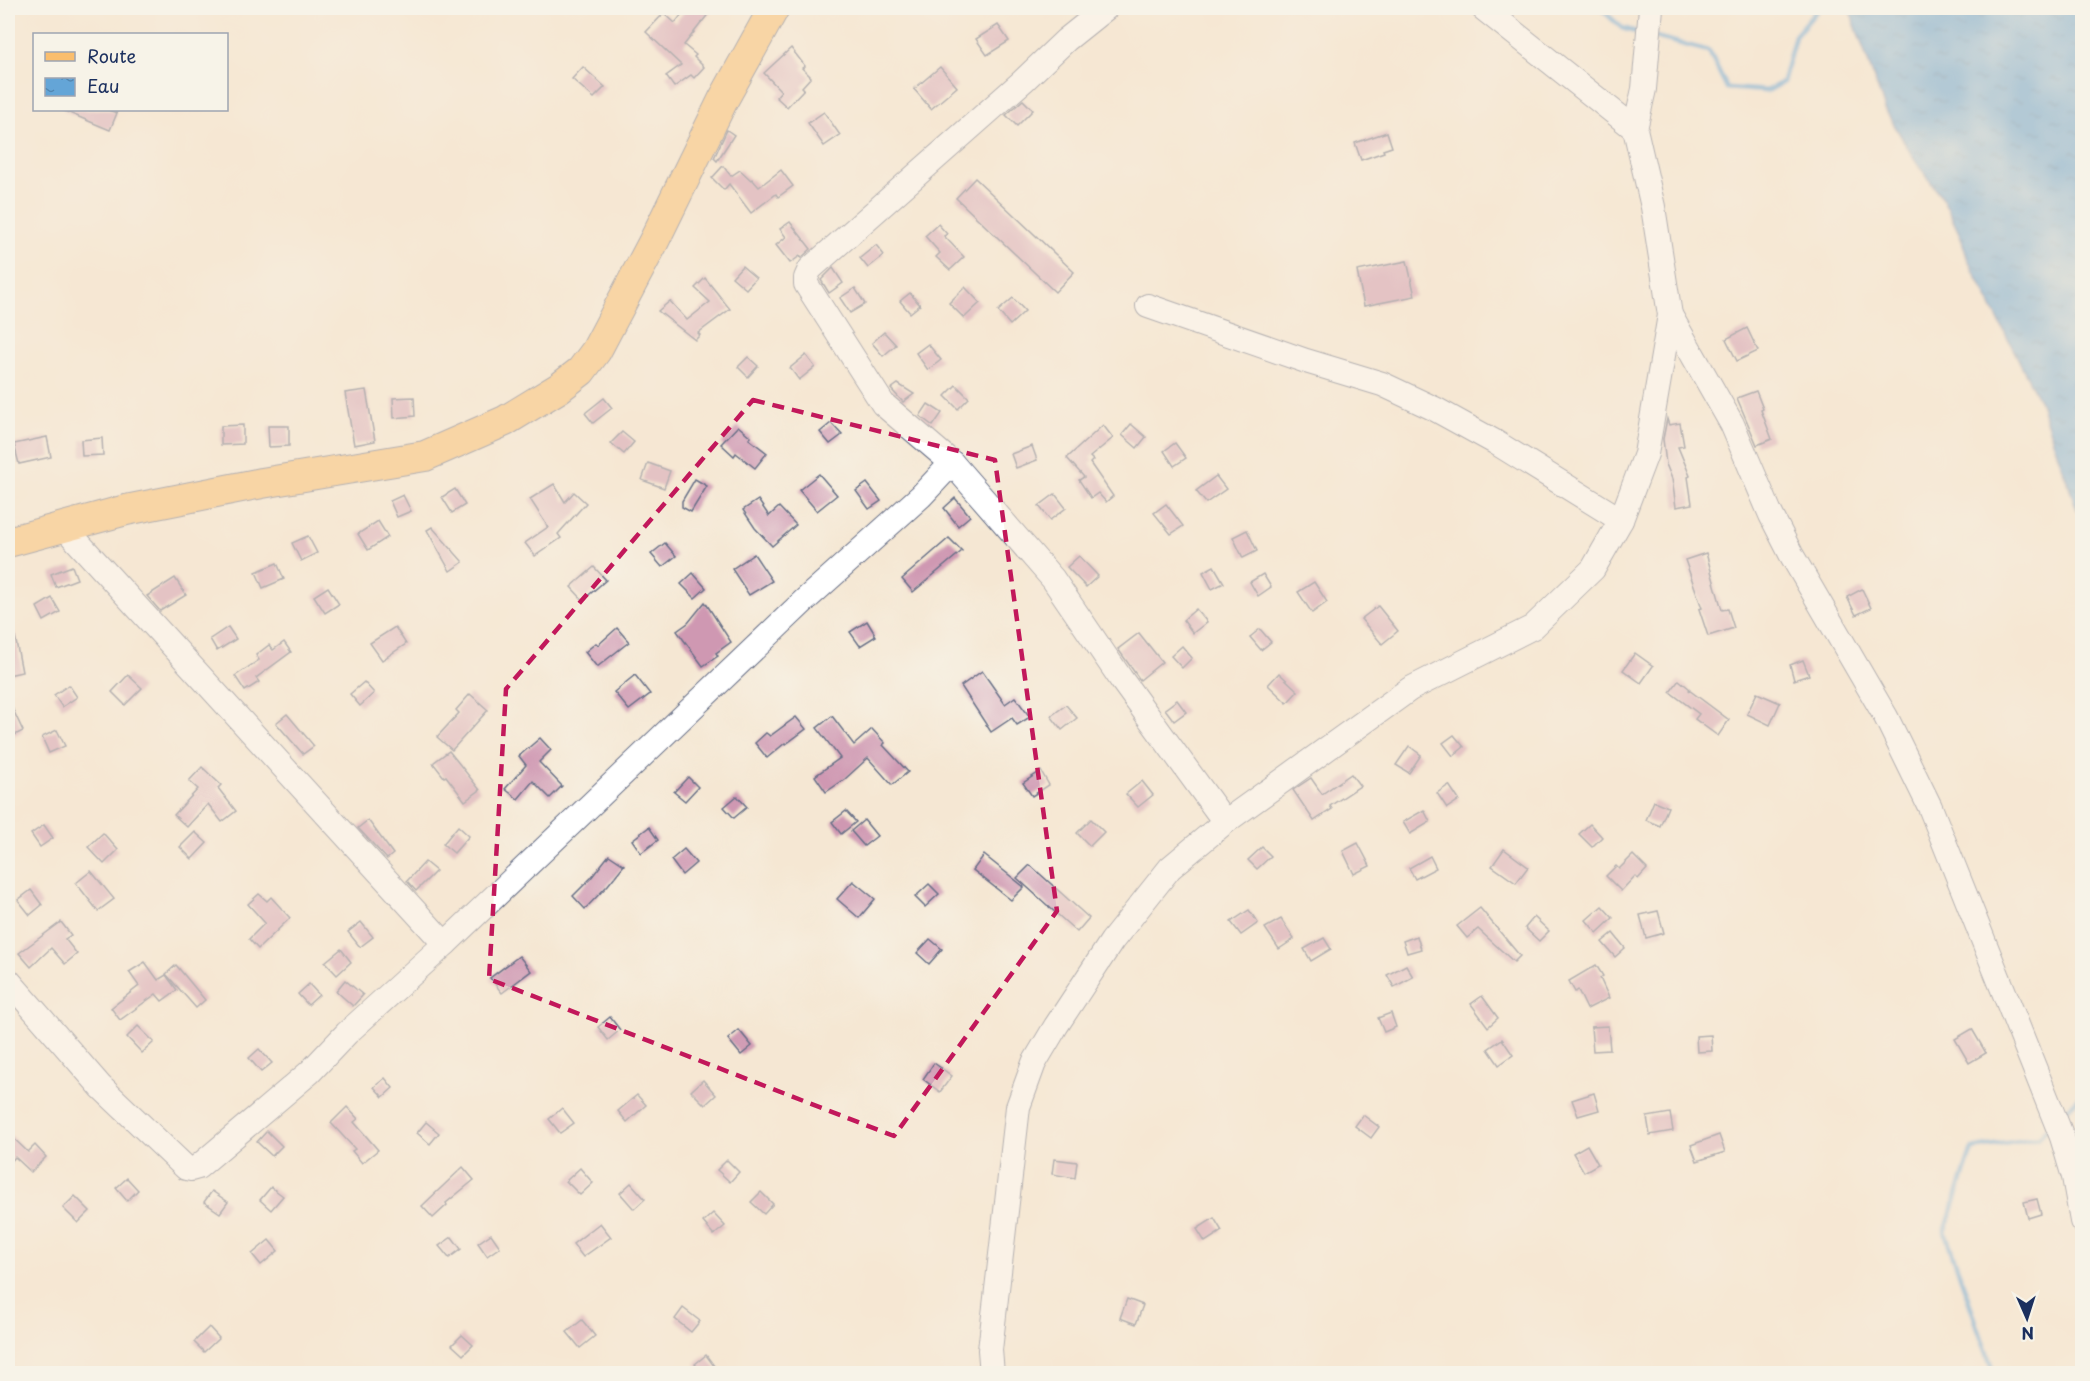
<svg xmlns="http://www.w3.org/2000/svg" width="2090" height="1381" font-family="'Playpen Sans',sans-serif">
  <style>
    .water { fill: url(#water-ripples); stroke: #406a9a; stroke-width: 1.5 }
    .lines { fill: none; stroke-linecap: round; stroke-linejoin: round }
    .stream { stroke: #64a5d7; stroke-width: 5 }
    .building { fill: #cf98b2 }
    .minor-casing { stroke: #676f87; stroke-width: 26 }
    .major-casing { stroke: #676f87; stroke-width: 32 }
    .minor { stroke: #fff; stroke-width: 24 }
    .major { stroke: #fabe6e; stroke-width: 30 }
    .marked { fill: none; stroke: #c2185b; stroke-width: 4.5; stroke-dasharray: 12 8; stroke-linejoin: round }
  </style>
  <defs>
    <pattern id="water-ripples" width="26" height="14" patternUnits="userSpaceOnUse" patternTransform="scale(1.5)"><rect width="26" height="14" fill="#64a5d7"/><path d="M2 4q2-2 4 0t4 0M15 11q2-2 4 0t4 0" fill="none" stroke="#5287b2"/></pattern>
  </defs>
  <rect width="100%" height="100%" fill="#f7f3e8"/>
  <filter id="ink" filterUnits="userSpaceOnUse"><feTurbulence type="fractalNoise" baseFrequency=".0167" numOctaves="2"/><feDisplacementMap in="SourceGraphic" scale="12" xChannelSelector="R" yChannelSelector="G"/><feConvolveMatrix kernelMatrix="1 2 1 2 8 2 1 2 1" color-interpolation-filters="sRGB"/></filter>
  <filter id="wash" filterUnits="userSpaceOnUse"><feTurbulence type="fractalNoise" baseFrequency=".008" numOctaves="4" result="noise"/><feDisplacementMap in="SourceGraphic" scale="24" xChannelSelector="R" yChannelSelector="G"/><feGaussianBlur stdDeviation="1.35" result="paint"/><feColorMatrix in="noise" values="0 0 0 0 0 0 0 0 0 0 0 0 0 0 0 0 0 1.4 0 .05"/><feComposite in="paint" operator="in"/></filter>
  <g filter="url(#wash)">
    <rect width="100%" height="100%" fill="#f5e7d3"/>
    <!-- water -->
    <polygon class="water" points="1849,8 2082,8 2082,524 2039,400 1968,260 1961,237 1943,199 1913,157 1885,109"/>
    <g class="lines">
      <!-- stream -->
      <g class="stream">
        <polyline points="1600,8 1622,28 1643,34"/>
        <polyline points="1655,37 1709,51 1727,88 1767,91 1783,82 1795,36 1819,8"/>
        <polyline points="2060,1116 2082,1095"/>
        <polyline points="1994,1374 1945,1232 1972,1149 2038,1138 2051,1125"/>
      </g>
    </g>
    <g id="blocks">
      <!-- building -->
      <g class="building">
        <polygon points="687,8 713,8 684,45 696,55 694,57 704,67 694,78 691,75 674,87 666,76 681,65 646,32 664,13 675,23"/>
        <polygon points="998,25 1009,41 987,55 976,39"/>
        <polygon points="791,48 805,66 802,68 811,77 802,87 804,89 787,107 776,97 781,91 764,73"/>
        <polygon points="583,67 605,87 594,98 572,79"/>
        <polygon points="940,67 957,87 931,109 914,89"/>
        <polygon points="1023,100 1033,110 1017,126 1006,115"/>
        <polygon points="62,110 108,110 117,113 110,130"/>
        <polygon points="824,112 840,135 824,146 808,123"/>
        <polygon points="727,130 734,135 717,161 714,158"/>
        <polygon points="1387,132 1392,147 1383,150 1384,152 1361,160 1355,143"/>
        <polygon points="723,166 731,176 740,170 751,180 752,179 759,187 781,170 793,186 778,197 776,194 751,213 729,184 724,190 712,178"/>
        <polygon points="975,178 1074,272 1055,292 956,198"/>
        <polygon points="790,222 811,249 801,258 800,256 790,263 776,245 786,237 780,229"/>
        <polygon points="938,224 947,234 944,236 964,257 950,270 936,257 940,253 925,236"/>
        <polygon points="876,245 884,255 868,268 860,258"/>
        <polygon points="1407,261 1415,296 1364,306 1357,271"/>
        <polygon points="742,266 756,278 746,289 732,277"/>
        <polygon points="833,268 843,283 829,293 821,280"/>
        <polygon points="705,278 730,309 698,333 700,335 695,340 658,311 670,301 687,320 710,302 695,288"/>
        <polygon points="965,287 980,303 964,318 949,303"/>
        <polygon points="855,288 865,304 850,313 840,298"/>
        <polygon points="910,293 920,305 910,313 900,301"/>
        <polygon points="1013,298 1025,311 1010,325 998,311"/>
        <polygon points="1747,328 1758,351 1737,361 1726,339"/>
        <polygon points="884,332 896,345 883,356 872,343"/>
        <polygon points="928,344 941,360 928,370 916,353"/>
        <polygon points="806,355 815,367 799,380 790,368"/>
        <polygon points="748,357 758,366 748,377 738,367"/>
        <polygon points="898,384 914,394 903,402 891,389"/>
        <polygon points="956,385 969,398 958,409 945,396"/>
        <polygon points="366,390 375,441 354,445 345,393"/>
        <polygon points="1756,391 1763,409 1761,410 1772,439 1757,445 1737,398"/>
        <polygon points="414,397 415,416 394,418 393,398"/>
        <polygon points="604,398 612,408 593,423 585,413"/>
        <polygon points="928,404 942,413 933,426 920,416"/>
        <polygon points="1667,419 1669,425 1680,423 1684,446 1678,447 1690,476 1688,477 1692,504 1676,507 1672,479 1666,464 1663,439"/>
        <polygon points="831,423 842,435 830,444 820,432"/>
        <polygon points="1131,424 1146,437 1137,448 1122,435"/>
        <polygon points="243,425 243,444 221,445 221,426"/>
        <polygon points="1103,425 1113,438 1090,457 1093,460 1090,463 1113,496 1106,502 1098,493 1091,498 1079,480 1084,477 1067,458"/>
        <polygon points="268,426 289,426 289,446 269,447"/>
        <polygon points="738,426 751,437 749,439 767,453 755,468 736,453 734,456 721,444"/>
        <polygon points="622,432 634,442 624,454 611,443"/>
        <polygon points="47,437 51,457 19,464 14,444"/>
        <polygon points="102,438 103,455 82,456 81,440"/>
        <polygon points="1175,443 1186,458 1174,466 1164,451"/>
        <polygon points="1032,446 1037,460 1016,468 1011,454"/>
        <polygon points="648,463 670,471 664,488 642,480"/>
        <polygon points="819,474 837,495 817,511 799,490"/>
        <polygon points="1216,476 1226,489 1206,503 1196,491"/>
        <polygon points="695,479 707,486 691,512 682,507 682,501"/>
        <polygon points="867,483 881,501 869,509 856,491"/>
        <polygon points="554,484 565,502 574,492 586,503 558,534 561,538 535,556 525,543 548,527 530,499"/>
        <polygon points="455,489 465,505 452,513 442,497"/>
        <polygon points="1055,494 1066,508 1050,520 1039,506"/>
        <polygon points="403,495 411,511 397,517 390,501"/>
        <polygon points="955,498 970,516 958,526 944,508"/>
        <polygon points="758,500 769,516 779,507 796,525 772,546 755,528 743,510"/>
        <polygon points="1166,504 1183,526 1171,534 1154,513"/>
        <polygon points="378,521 388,537 368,550 358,534"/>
        <polygon points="432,527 463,562 450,571 427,530"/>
        <polygon points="1247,530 1257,551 1243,558 1233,537"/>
        <polygon points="308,536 317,553 301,561 292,543"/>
        <polygon points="949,538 962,551 913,592 902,579"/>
        <polygon points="665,543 676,556 662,567 651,554"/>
        <polygon points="1706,553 1722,610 1728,609 1734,628 1708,636 1699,609 1702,608 1685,560"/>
        <polygon points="754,554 772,581 749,595 732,569"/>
        <polygon points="1079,556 1098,576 1086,587 1067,567"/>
        <polygon points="277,563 284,579 263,588 256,572"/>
        <polygon points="72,566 77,579 56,587 51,574"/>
        <polygon points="1214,566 1224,583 1212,589 1203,572"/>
        <polygon points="594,567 606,580 583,600 571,587"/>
        <polygon points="693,573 706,588 695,598 681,584"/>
        <polygon points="1263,574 1271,587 1258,596 1250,582"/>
        <polygon points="175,578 186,595 160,611 147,596"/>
        <polygon points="1314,582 1327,602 1312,613 1298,592"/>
        <polygon points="328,587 339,604 325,613 314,596"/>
        <polygon points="1862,589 1871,608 1856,615 1847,597"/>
        <polygon points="52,598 60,612 44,621 37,607"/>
        <polygon points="705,602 731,642 716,653 718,656 703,666 677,631 688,623"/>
        <polygon points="1378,606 1398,631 1382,644 1361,619"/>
        <polygon points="1196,609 1207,622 1193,633 1183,620"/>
        <polygon points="867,621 876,636 860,646 850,632"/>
        <polygon points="228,627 236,639 217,651 210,639"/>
        <polygon points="395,627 406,644 382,660 370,643"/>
        <polygon points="617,628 629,642 597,667 585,652 596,643 598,645"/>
        <polygon points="1260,629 1271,642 1261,650 1250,637"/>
        <polygon points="14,631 22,672 8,675 8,632"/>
        <polygon points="1139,633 1162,662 1140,680 1118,649"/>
        <polygon points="284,642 291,652 256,678 259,682 245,691 235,676 259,660 256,655 269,645 273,650"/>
        <polygon points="1182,646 1192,658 1182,668 1171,656"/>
        <polygon points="1635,653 1653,666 1641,683 1623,670"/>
        <polygon points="1803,660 1809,675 1794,680 1790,665"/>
        <polygon points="982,671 1005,704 1015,697 1030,717 1017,725 1012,718 991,732 961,686"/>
        <polygon points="1279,673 1298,691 1287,703 1268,685"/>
        <polygon points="128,675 142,688 125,705 112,692"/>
        <polygon points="635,675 650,694 629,710 614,692"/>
        <polygon points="1679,680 1690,689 1689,690 1729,720 1718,736 1695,719 1699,714 1670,692"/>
        <polygon points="364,682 374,693 360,706 350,694"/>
        <polygon points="69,685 77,697 62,707 54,695"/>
        <polygon points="1757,693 1780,703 1770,725 1747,714"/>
        <polygon points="470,694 488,710 452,750 437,737 459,713 456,710"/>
        <polygon points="8,699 23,731 11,737 8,729"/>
        <polygon points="1177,700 1186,712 1174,721 1165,709"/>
        <polygon points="1066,705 1077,718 1062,730 1051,716"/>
        <polygon points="287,714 314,746 303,754 276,723"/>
        <polygon points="832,716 854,745 872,729 885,743 883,745 908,772 892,785 868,758 845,779 826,792 815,776 840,758 817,728"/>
        <polygon points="796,717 806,729 786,744 785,743 767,758 755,743 766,733 770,736"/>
        <polygon points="57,730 65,746 49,753 42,737"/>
        <polygon points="1454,735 1464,747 1453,756 1443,743"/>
        <polygon points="540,738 551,750 539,762 562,786 550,798 533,781 518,799 505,789 526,765 519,756"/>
        <polygon points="1409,746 1421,755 1409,773 1396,765"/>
        <polygon points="449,751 480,790 465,801 446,776 444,777 433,763"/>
        <polygon points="202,767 221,785 218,788 236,811 222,822 208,804 187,827 174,815 198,789 189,781"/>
        <polygon points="1041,771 1049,785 1032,796 1023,783"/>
        <polygon points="1351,774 1360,786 1330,806 1332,809 1314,821 1293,790 1311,778 1322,794"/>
        <polygon points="688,777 698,787 685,801 674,792"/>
        <polygon points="1142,781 1153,795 1138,807 1126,794"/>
        <polygon points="1449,785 1459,800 1447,808 1437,793"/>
        <polygon points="737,796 747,807 734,818 724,807"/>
        <polygon points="1654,801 1668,807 1660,826 1646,820"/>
        <polygon points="1424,810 1430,822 1410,834 1403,822"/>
        <polygon points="846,811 856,822 841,834 832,822"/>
        <polygon points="1091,819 1104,832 1090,846 1077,833"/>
        <polygon points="368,820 393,854 387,859 358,828"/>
        <polygon points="864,820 877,836 864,846 851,831"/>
        <polygon points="1590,824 1602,837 1592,847 1579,834"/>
        <polygon points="44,825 53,838 40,847 31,834"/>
        <polygon points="458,826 469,836 454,853 443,844"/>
        <polygon points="649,827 658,840 641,853 632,840"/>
        <polygon points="195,832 207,843 192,859 180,847"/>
        <polygon points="103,833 118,850 104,864 88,847"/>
        <polygon points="1358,843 1370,866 1354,874 1343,851"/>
        <polygon points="1262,847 1271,856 1257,869 1248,860"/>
        <polygon points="684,849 696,863 682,875 671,860"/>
        <polygon points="1504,849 1528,867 1516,883 1492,866"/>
        <polygon points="609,855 624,865 608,885 585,909 573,896 591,878"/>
        <polygon points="984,855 1024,887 1011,900 973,870"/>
        <polygon points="1633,855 1647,869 1638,879 1635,876 1621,891 1606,876 1616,866 1619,869"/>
        <polygon points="1430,856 1436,868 1415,879 1409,868"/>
        <polygon points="425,862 436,871 416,891 407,881"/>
        <polygon points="1030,865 1089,918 1077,932 1017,878"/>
        <polygon points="91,871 114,899 98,911 76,883"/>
        <polygon points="853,881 875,899 859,918 837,899"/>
        <polygon points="929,884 939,894 925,907 915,897"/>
        <polygon points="31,890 42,905 30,915 18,900"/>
        <polygon points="259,894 267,901 271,897 290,918 258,949 249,939 265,923 248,904"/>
        <polygon points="1602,906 1613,918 1597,933 1586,920"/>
        <polygon points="1480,908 1520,956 1514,962 1478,929 1467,938 1457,926"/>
        <polygon points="1249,910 1258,923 1241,935 1231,922"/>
        <polygon points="1658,911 1664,933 1646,938 1640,915"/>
        <polygon points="1534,917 1549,931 1539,941 1525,928"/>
        <polygon points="1281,919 1294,939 1279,949 1265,928"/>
        <polygon points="61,922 71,935 65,939 77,954 65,964 51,948 31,967 19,953"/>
        <polygon points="361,922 373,937 360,947 348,932"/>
        <polygon points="1613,933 1625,948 1615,957 1602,942"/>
        <polygon points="1417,936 1421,949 1407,953 1403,941"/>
        <polygon points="1324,938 1331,949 1311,961 1304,949"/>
        <polygon points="930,939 942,949 929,964 917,953"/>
        <polygon points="341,949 351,962 337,975 325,962"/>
        <polygon points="519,956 531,971 502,993 490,978"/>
        <polygon points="145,962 158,980 166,975 177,990 162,1001 156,994 120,1020 111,1008 139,986 129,972"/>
        <polygon points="176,965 205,1000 196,1008 166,974"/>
        <polygon points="1406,965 1413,977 1394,987 1387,975"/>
        <polygon points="1596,965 1603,976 1600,978 1609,998 1587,1009 1578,990 1575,992 1569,981"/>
        <polygon points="345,980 363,995 353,1006 336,991"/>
        <polygon points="309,984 319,995 308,1005 298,994"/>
        <polygon points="1482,996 1498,1018 1488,1027 1471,1004"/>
        <polygon points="1391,1013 1396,1027 1384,1032 1378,1018"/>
        <polygon points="610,1017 620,1030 608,1040 598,1027"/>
        <polygon points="138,1026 154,1042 142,1053 127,1037"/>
        <polygon points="1608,1026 1610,1050 1593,1051 1591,1027"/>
        <polygon points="1972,1029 1986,1053 1969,1063 1955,1039"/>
        <polygon points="739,1030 752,1046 741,1055 728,1039"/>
        <polygon points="1711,1035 1712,1051 1697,1052 1696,1036"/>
        <polygon points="1502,1039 1513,1055 1499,1065 1488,1049"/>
        <polygon points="259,1049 272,1063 261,1072 249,1058"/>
        <polygon points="934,1063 952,1076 940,1092 923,1079"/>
        <polygon points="385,1078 393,1088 383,1097 374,1087"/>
        <polygon points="703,1080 716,1095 705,1105 691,1091"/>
        <polygon points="1594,1093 1599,1110 1578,1116 1572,1100"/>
        <polygon points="637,1095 646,1105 627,1122 618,1111"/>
        <polygon points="347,1107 358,1119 354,1122 378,1150 362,1163 352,1151 355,1149 331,1123"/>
        <polygon points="562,1108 574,1123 560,1133 549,1119"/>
        <polygon points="1670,1113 1673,1131 1650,1135 1647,1117"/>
        <polygon points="1363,1115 1379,1127 1371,1138 1355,1126"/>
        <polygon points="426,1122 439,1133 430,1144 417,1133"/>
        <polygon points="267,1131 282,1146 272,1156 257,1142"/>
        <polygon points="8,1133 28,1152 35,1145 46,1157 31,1172 15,1157 8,1165"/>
        <polygon points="1719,1135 1725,1152 1697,1161 1691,1145"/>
        <polygon points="1587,1145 1598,1164 1584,1172 1573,1153"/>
        <polygon points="1054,1159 1077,1162 1075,1178 1052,1174"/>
        <polygon points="727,1160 739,1172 730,1182 717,1170"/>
        <polygon points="463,1167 474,1180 446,1203 447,1205 433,1218 422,1206"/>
        <polygon points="580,1168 593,1183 580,1195 566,1181"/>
        <polygon points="127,1178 138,1190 127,1201 116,1188"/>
        <polygon points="631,1183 645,1199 634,1209 620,1193"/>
        <polygon points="271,1187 283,1196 271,1210 260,1200"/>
        <polygon points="212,1191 228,1202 220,1213 204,1202"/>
        <polygon points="761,1192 773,1204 764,1214 751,1202"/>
        <polygon points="75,1196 90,1211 78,1223 63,1208"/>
        <polygon points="2037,1199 2041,1214 2028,1218 2024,1202"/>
        <polygon points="713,1213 725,1226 714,1235 703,1222"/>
        <polygon points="1214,1218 1222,1231 1205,1242 1197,1229"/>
        <polygon points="600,1223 611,1237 583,1257 573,1244"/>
        <polygon points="491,1234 500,1247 487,1256 478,1243"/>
        <polygon points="452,1237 461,1249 449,1258 439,1246"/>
        <polygon points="269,1240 278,1251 261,1265 252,1254"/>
        <polygon points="1127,1299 1143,1305 1136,1324 1120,1318"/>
        <polygon points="683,1308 700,1321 691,1332 675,1319"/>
        <polygon points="582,1320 595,1336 580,1348 567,1332"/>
        <polygon points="209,1327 219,1338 204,1352 194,1342"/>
        <polygon points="462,1335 473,1345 463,1355 452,1345"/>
        <polygon points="706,1355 720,1374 703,1374 695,1364"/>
      </g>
    </g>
  </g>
  <g filter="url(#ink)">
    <use href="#blocks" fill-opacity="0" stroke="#676f87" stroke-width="1.5"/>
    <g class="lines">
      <!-- minor casing -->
      <g class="minor-casing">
        <g id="minor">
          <polyline points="1106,8 1066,40 1023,81 810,269 806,278 806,284 883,404 952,463 1053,579 1121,679 1225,822"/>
          <polyline points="1483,8 1635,129"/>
          <polyline points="1148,306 1306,361 1382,384 1435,409 1495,442 1621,520"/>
          <polyline points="1670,315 1732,424 1771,515 1791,554 1886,717 1930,807 2062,1137 2074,1177 2082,1221"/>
          <polyline points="64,527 445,944"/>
          <polyline points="8,980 101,1087 186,1168 191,1169 198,1167 310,1072 347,1033 445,944 805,600 921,496 952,463"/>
          <polyline points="992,1374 990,1350 1018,1107 1034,1063 1056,1026 1112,941 1170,868 1225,822 1410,689 1533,627 1593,569 1621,520 1646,454 1670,315 1653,207 1635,129 1644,89 1651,8"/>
        </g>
      </g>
      <!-- major casing -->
      <g class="major-casing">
        <polyline id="major" points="8,542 126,510 262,483 425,456 505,421 559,388 581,371 596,351 654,241 723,100 774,8"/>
      </g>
      <!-- minor -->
      <use href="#minor" class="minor"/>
      <!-- major -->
      <use href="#major" class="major"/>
    </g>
  </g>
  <!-- marked area -->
  <path d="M0 0H2090V1381H0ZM753 400 995 460 1057 911 894 1136 489 979 506 689Z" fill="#f5e7d3" fill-opacity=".55" fill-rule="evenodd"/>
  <path class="marked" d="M753 400 995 460 1057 911 894 1136 489 979 506 689Z"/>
  <!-- margin -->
  <rect width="2090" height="1381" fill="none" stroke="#f7f3e8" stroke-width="30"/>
  <!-- legend -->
  <rect x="33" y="33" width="195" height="78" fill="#f7f3e8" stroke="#9fa5b1" stroke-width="1.5"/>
  <rect x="45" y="52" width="30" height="9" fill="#fabe6e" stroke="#9fa5b1" stroke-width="1.5"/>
  <text x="87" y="63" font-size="18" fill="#1b2f5e">Route</text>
  <rect x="45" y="78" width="30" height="18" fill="url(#water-ripples)" stroke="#9fa5b1" stroke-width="1.5"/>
  <text x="87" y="93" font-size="18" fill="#1b2f5e">Eau</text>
  <!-- north arrow -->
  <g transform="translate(2027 1318) rotate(177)" stroke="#f7f3e8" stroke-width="4.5" paint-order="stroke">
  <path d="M0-4.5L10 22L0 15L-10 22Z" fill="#1b2f5e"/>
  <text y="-9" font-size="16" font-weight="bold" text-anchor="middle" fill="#1b2f5e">N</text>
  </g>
</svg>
